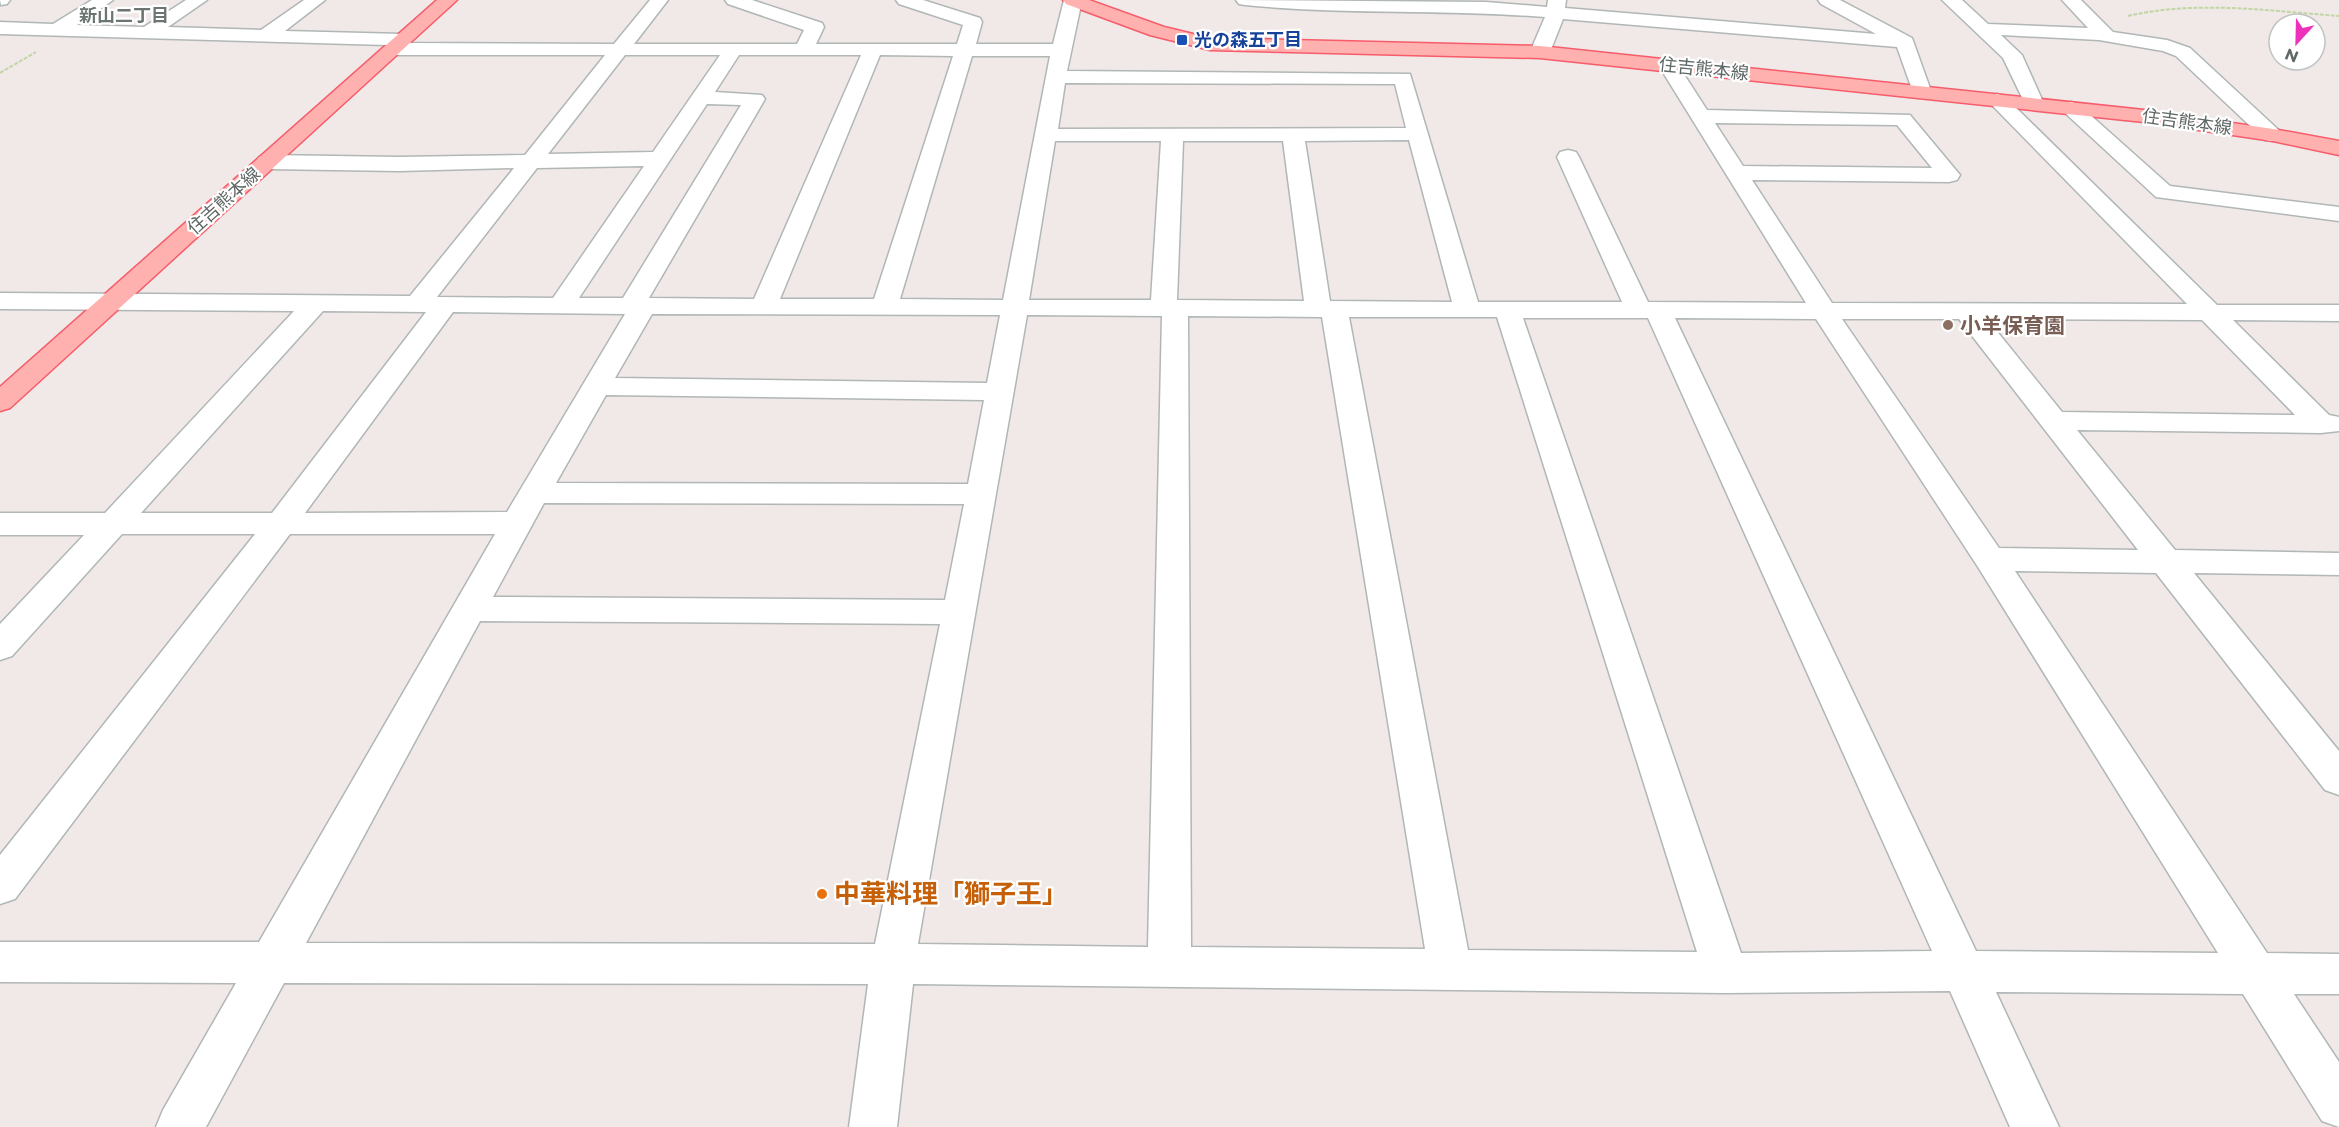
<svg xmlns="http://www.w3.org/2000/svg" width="2339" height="1127" font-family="Montserrat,'Noto Sans JP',sans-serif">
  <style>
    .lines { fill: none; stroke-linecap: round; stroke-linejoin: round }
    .minor-casing { stroke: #b0b7b6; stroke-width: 3 }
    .major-casing { stroke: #f65c6a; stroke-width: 3 }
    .path { stroke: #c0d6a4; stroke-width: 2; stroke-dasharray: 4 1.5; stroke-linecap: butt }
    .minor { fill: #fff; fill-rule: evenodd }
    .major { fill: #ffb1af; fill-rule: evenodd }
    .transit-dot { fill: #1a4fb4; stroke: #fff; stroke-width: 2 }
    .education-dot { fill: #8d6e63; stroke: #fff; stroke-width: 2 }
    .food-dot { fill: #e8710a; stroke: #fff; stroke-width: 2 }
    .labels { text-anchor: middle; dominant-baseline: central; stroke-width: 4.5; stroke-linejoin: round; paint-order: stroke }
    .far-neighbourhood-label { font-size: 18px; font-weight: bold; fill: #6b7572; stroke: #fff }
    .far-transit-label { font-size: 18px; font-weight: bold; fill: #164399; stroke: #fff; text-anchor: start }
    .far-street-label { font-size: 18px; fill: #5f6866; stroke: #fff }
    .education-label { font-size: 21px; font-weight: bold; fill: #785e54; stroke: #fff; text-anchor: start }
    .near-food-label { font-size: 26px; font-weight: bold; fill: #c56008; stroke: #fff; text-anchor: start }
  </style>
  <rect width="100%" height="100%" fill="#f1e8e8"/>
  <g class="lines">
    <!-- minor casing -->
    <g class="minor-casing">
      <g id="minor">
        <polygon points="0,0 10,0 7,4 1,5"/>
        <path d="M92 0H113L77 25 144 27 186 0H207L168 27 261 30 304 0H325L285 31 403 34 410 36 412 40 410 43 614 44 650 0H668L634 44H797L804 30 728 4 725 0H752L822 23 824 27 816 44H957L963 25 899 4 896 0H923L980 18 982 22 976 44H1053L1064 0H1082L1067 71 1410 74 1478 302H1622L1557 157 1560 152 1568 150 1576 152 1579 157 1648 302 1806 303 1659 66 1662 62H1676L1707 110 1910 115 1960 175 1957 180 1949 182 1752 180 1832 303 2187 304 1987 100 1990 96 1997 94 2004 96 2217 305H2339V321L2233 320 2329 415 2339 417V431L2321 433 2077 430 2175 550 2339 553V575L2194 573 2339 751V795L2325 790 2156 573 2015 571 2267 953 2339 954V994H2294L2339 1062V1127L2322 1121 2243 994 1996 992 2059 1127H2010L1950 991 1726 993 913 984 897 1127H849L868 984 284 983 206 1127H156L163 1110 236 983 0 982V942H259L495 534H290L15 899 0 904V855L255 534H122L12 656 0 660V624L84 535H0V513H105L294 311 0 309V293L410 296 514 168 399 171 267 169 259 167 256 162 259 157 267 155 399 157 525 155 605 55H394L387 53 384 49 387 45 0 34V22L53 24ZM625 55H720L653 152 548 154ZM739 55H861L754 299 649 298 765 99 762 95 715 92ZM880 55 953 56 874 299H780ZM972 56H1050L1003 300 900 299ZM1065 83 1395 84 1406 128 1058 129ZM707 104 741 105 623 298H579ZM1715 123 1897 125 1932 168 1743 166ZM1409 140 1452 302 1330 301 1305 141ZM1055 141H1161L1151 300H1029ZM1183 141H1283L1304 301 1177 300ZM644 166 553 298 437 297 537 168ZM323 311 426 312 272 513H141ZM453 312 625 314 507 512 305 513ZM652 314 1000 315 987 383 615 378ZM1027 315 1162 316 1148 947 918 944ZM1188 316 1322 317 1425 949 1191 947ZM1349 317H1497L1697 952 1468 950ZM1523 318H1648L1932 951 1741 953ZM1675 318 1816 319 1978 567 2218 953 1976 951ZM1842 319H1959L2138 550 1999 548ZM1987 319 2202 320 2295 415 2062 412ZM606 395 984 400 968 484 556 483ZM544 503 964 504 945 600 493 597ZM480 621 940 624 875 944 306 943Z"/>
        <path d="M1236 0 1486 2 1547 7 1548 0H1566L1565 8 1876 34 1821 4 1818 0H1840L1912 38 1931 91 1928 95H1914L1897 47 1563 19 1550 52 1547 56H1533L1530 52 1545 17C1445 9 1345 15 1245 5L1239 4Z"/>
        <polygon points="1942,0 1962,0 1988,24 2088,28 2062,0 2081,0 2113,32 2167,40 2190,48 2284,135 2281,140 2273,141 2265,140 2176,56 2163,51 2099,40 2001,35 2022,55 2044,104 2041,108 2034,110 2027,108 2003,58"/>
        <polygon points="2071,102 2078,104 2170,186 2339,207 2339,221 2156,197 2064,112 2061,108 2064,104"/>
      </g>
    </g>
    <!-- major casing -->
    <g class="major-casing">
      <g id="major">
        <polygon points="437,0 457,0 10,408 0,411 0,387"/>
        <polygon points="1063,0 1089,0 1164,27 1210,38 1540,46 2144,110 2273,129 2339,141 2339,155 2273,141 2144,122 1540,58 1210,50 1150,35 1066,4"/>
      </g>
    </g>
    <!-- path -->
    <g class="path">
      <path d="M2128 16C2194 0 2271 11 2339 16"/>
      <polyline points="0,73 36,52"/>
    </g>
    <!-- minor -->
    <use href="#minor" class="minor"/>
    <!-- major -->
    <use href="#major" class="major"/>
  </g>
  <!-- markers -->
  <rect class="transit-dot" x="1176" y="34" width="12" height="12" rx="3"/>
  <circle class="education-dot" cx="1948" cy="325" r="6"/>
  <circle class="food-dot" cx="822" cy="894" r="6"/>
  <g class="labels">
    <!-- far-neighbourhood labels -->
    <g class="far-neighbourhood-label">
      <text x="124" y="16">新山二丁目</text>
    </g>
    <!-- far-transit labels -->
    <g class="far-transit-label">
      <text x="1194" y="40">光の森五丁目</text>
    </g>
    <!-- far-street labels -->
    <g class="far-street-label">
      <text transform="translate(1704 69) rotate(6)">住吉熊本線</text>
      <text transform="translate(2187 122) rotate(8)">住吉熊本線</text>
      <text transform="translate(224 201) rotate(-42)">住吉熊本線</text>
    </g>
    <!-- education labels -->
    <g class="education-label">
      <text x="1960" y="325">小羊保育園</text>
    </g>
    <!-- near-food labels -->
    <g class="near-food-label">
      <text x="834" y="894">中華料理「獅子王」</text>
    </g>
  </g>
  <!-- north arrow -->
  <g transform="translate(2297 42) rotate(202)"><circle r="28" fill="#ffffff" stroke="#bfc3c2" stroke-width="1.5"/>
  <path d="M0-4.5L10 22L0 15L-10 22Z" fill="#ee31bb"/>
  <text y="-9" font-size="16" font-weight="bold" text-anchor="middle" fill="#5f6866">N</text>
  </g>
</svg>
